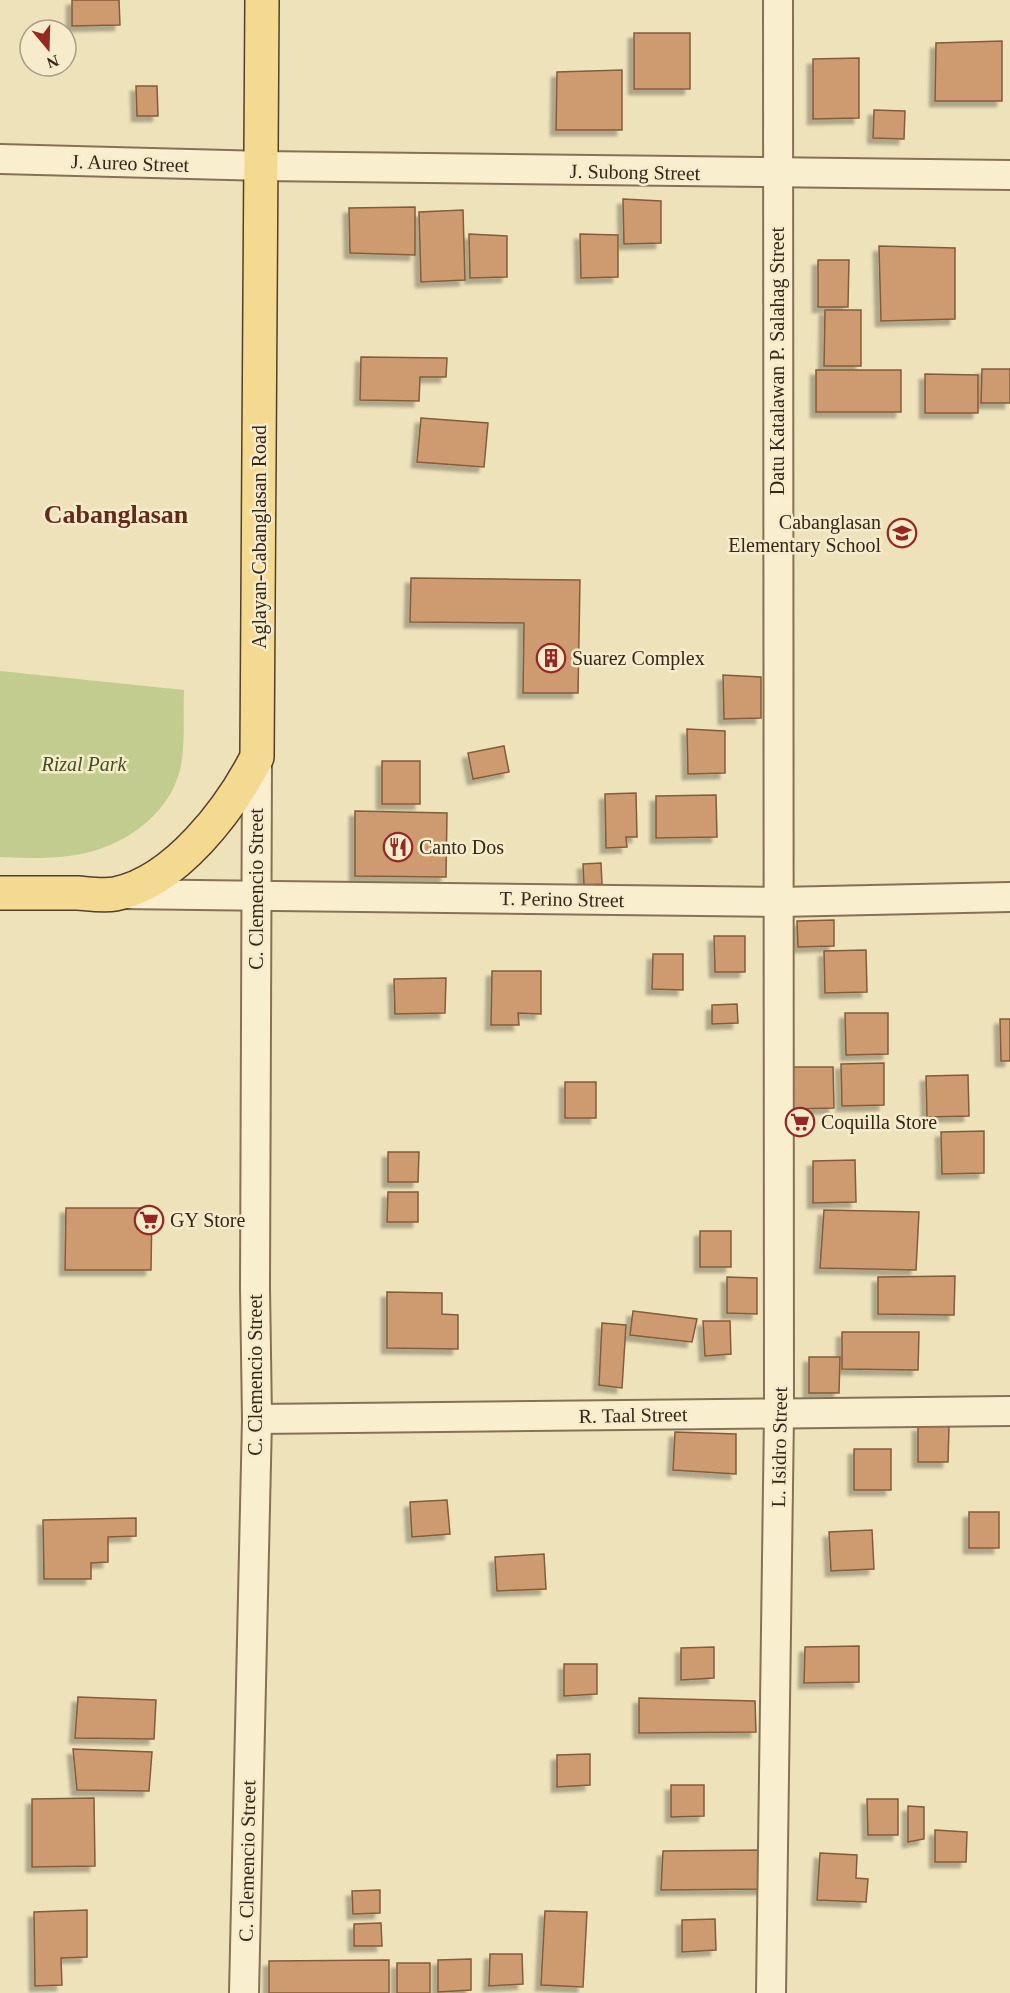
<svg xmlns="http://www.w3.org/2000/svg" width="1010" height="1993" font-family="Georgia,serif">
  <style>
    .green { fill: #c2cc8f }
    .building { fill: #ce9b70; stroke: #855c3a; stroke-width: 1.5; filter: url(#shadow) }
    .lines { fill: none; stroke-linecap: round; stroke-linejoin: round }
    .minor-casing { stroke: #867155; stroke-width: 32 }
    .major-casing { stroke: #533f2a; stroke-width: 36 }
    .minor { stroke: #f9efce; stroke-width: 28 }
    .major { stroke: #f4da90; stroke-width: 33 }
    .labels { text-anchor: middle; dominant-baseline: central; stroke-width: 5; stroke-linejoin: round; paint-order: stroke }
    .street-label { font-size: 20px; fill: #34281a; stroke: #f6ebcb }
    .poi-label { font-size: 20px; fill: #34281a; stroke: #f6ebcb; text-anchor: start }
    .park-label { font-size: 20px; font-style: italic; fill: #435120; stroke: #f6ebcb }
    .district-label { font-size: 26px; font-weight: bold; fill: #622b19; stroke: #f6ebcb }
  </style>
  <defs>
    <filter id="shadow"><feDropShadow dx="-5.5" dy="5.5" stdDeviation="1.5" flood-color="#0004"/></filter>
  </defs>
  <rect width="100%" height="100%" fill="#eee2bb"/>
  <!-- green -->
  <path class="green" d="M0 671 184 690C183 712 185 736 182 759 175 814 121 850 69 856 46 859 23 858 0 857Z"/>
  <!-- building -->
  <g class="building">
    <polygon points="72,0 119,0 120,25 72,26"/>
    <rect x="634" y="33" width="56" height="56"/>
    <polygon points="1002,41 1002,101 935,101 936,43"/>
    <polygon points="859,58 859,118 813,119 813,59"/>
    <polygon points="622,70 622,130 556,130 557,72"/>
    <polygon points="136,86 157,86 158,116 137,116"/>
    <polygon points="874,110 905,111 904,139 873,138"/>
    <polygon points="623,199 661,201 661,243 624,244"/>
    <polygon points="415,207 415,255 350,253 349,208"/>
    <polygon points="463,210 465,280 421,282 419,212"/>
    <polygon points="469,234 507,236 507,277 470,278"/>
    <polygon points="580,234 618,235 618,277 581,278"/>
    <polygon points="879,246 955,248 955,319 881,321"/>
    <polygon points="818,260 849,260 848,307 818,307"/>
    <polygon points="825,310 861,310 861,366 824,366"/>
    <polygon points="361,357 447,358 446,377 420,377 419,401 360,400"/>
    <polygon points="982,369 1010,369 1010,403 981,403"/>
    <rect x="816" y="370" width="85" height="42"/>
    <polygon points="925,374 978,375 978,413 925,413"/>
    <polygon points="421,418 488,423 484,467 417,462"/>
    <polygon points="411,578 580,580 578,693 523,693 524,623 410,622"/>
    <polygon points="723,675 761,677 761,718 724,719"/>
    <polygon points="687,729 725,731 725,773 688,774"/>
    <polygon points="504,746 509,772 473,779 468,753"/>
    <rect x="382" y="761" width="38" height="43"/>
    <polygon points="636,793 637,837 626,837 627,847 606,848 605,794"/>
    <polygon points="716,795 717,837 656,838 656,796"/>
    <polygon points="355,811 447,813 446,877 355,876"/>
    <polygon points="601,863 602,884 584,885 583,864"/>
    <polygon points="834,920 834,946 798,947 797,921"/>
    <polygon points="714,936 745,936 745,972 715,972"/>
    <polygon points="866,950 867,992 825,993 824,951"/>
    <polygon points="653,954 683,954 683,990 652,989"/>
    <polygon points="492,971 541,971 541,1014 518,1013 519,1025 491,1025"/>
    <polygon points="446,978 445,1013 395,1014 394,979"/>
    <polygon points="737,1004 738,1023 712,1024 712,1005"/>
    <polygon points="845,1013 888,1013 888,1054 846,1055"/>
    <polygon points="1000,1019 1010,1019 1010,1061 1001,1061"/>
    <polygon points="884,1063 884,1105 842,1106 841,1064"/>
    <polygon points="791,1067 833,1067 834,1108 791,1109"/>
    <polygon points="968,1075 969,1116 927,1117 926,1076"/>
    <rect x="565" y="1082" width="31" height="36"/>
    <polygon points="984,1131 984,1173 942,1174 941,1132"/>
    <polygon points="388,1152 419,1152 418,1182 388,1182"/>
    <polygon points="855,1160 856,1202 813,1203 813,1161"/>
    <polygon points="388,1192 418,1192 418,1222 387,1222"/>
    <polygon points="66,1208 152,1208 151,1270 65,1270"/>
    <polygon points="824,1210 919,1212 916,1270 820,1268"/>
    <rect x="700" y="1231" width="31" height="36"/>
    <polygon points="955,1276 954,1315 878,1314 878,1277"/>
    <polygon points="727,1277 757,1278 757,1314 727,1313"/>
    <polygon points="387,1292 442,1293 442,1314 458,1315 458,1349 387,1348"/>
    <polygon points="633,1311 697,1319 692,1342 630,1335"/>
    <polygon points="703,1321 730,1321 731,1354 705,1356"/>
    <polygon points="602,1323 626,1325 622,1388 599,1385"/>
    <polygon points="842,1332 919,1332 918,1370 842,1369"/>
    <polygon points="809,1357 840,1357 839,1393 809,1393"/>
    <polygon points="918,1426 949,1426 948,1462 918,1462"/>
    <polygon points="675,1432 736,1434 736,1474 673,1470"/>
    <rect x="854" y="1449" width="37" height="41"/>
    <polygon points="447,1500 450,1534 412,1537 410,1502"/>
    <rect x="969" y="1512" width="30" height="36"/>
    <polygon points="136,1518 136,1536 108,1537 108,1562 91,1563 91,1579 44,1579 43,1520"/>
    <polygon points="872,1530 874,1569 831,1571 829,1532"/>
    <polygon points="544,1554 546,1589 497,1591 495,1557"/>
    <polygon points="859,1646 859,1682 804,1683 805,1647"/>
    <polygon points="714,1647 714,1678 681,1680 681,1648"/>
    <polygon points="564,1664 597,1664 597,1694 564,1696"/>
    <polygon points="78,1697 156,1700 154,1739 75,1738"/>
    <polygon points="639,1698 755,1701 756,1732 639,1733"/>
    <polygon points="73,1749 152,1752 149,1791 77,1790"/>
    <polygon points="590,1754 590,1785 557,1787 557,1755"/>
    <polygon points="671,1785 704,1785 704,1816 671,1817"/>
    <polygon points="94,1798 95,1866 32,1867 32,1799"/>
    <polygon points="867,1799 898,1799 898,1835 868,1835"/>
    <polygon points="908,1806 924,1807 924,1839 908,1842"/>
    <polygon points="935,1830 967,1832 966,1862 935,1862"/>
    <polygon points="764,1850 765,1889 661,1890 663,1851"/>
    <polygon points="820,1853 857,1855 856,1878 868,1879 866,1902 817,1900"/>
    <polygon points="380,1890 380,1913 353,1914 352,1891"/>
    <polygon points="87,1910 87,1957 61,1958 62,1985 35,1986 34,1912"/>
    <polygon points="545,1911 587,1912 583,1987 541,1985"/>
    <polygon points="715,1919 716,1950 682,1952 682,1920"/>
    <polygon points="381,1923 382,1946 354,1946 354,1924"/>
    <polygon points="490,1954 522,1954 523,1984 489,1986"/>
    <polygon points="471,1959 471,1990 438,1992 438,1960"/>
    <polygon points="389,1960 389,1993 269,1993 269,1961"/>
    <rect x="397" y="1963" width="33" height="30"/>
  </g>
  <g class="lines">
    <!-- minor casing -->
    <g class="minor-casing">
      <g id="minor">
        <polyline points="0,159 261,166 1010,175"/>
        <polyline points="120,894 778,902 1010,897"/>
        <polyline points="257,1419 1010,1411"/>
        <polyline points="244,1993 257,1419 255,1288 257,757"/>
        <polyline points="771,1993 779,1414 778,0"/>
      </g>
    </g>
    <!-- major casing -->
    <g class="major-casing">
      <path id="major" d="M0 893C26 893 52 893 78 893 90 894 104 896 115 894 176 882 231 808 257 757L262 0"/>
    </g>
    <!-- minor -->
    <use href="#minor" class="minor"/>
    <!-- major -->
    <use href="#major" class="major"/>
  </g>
  <!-- icons -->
  <defs>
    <g id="school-ring" transform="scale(1.5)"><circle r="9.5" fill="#f6ebcb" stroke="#962824" stroke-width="1.5"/><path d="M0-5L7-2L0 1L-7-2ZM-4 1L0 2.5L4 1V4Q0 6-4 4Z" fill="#962824"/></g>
    <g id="building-ring" transform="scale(1.5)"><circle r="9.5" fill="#f6ebcb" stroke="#962824" stroke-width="1.5"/><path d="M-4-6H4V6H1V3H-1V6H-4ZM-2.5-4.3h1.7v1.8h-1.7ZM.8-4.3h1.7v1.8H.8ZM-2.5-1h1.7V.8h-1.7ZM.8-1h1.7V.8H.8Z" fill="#962824"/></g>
    <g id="restaurant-ring" transform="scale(1.5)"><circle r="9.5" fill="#f6ebcb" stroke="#962824" stroke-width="1.5"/><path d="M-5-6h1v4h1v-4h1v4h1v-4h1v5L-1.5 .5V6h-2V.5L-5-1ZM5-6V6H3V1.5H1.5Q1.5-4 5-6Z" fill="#962824"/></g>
    <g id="supermarket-ring" transform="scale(1.5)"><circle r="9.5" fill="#f6ebcb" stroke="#962824" stroke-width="1.5"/><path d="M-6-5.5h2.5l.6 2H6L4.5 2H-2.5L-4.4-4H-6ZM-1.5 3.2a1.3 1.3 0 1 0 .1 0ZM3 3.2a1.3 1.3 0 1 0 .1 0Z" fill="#962824"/></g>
  </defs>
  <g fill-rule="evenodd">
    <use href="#school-ring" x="902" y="533"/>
    <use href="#building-ring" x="551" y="658"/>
    <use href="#restaurant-ring" x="398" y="847"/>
    <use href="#supermarket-ring" x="800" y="1122"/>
    <use href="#supermarket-ring" x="149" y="1220"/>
  </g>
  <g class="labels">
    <!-- street labels -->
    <g class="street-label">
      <text transform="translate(130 163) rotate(2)">J. Aureo Street</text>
      <text transform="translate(635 172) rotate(1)">J. Subong Street</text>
      <text transform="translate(777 361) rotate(-90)">Datu Katalawan P. Salahag Street</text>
      <text transform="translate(259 537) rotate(-90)">Aglayan-Cabanglasan Road</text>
      <text transform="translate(256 889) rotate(-90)">C. Clemencio Street</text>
      <text transform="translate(562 899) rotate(1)">T. Perino Street</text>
      <text transform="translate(255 1375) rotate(-90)">C. Clemencio Street</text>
      <text transform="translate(633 1415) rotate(-1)">R. Taal Street</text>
      <text transform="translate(779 1447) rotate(-89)">L. Isidro Street</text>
      <text transform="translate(247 1861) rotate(-89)">C. Clemencio Street</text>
    </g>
    <!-- poi labels -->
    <g class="poi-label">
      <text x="881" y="522" text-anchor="end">Cabanglasan<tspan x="881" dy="23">Elementary School</tspan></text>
      <text x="572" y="658">Suarez Complex</text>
      <text x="419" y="847">Canto Dos</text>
      <text x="821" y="1122">Coquilla Store</text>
      <text x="170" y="1220">GY Store</text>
    </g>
    <!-- park labels -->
    <g class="park-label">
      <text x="84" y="764">Rizal Park</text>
    </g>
    <!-- district labels -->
    <g class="district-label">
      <text x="116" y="514">Cabanglasan</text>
    </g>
  </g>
  <!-- north arrow -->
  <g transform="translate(48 48) rotate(161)"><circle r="28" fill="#f6ebcb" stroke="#a89d84" stroke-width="1.5"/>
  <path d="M0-4.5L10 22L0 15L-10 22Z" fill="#962824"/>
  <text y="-9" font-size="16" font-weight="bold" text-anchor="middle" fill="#34281a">N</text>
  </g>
</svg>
